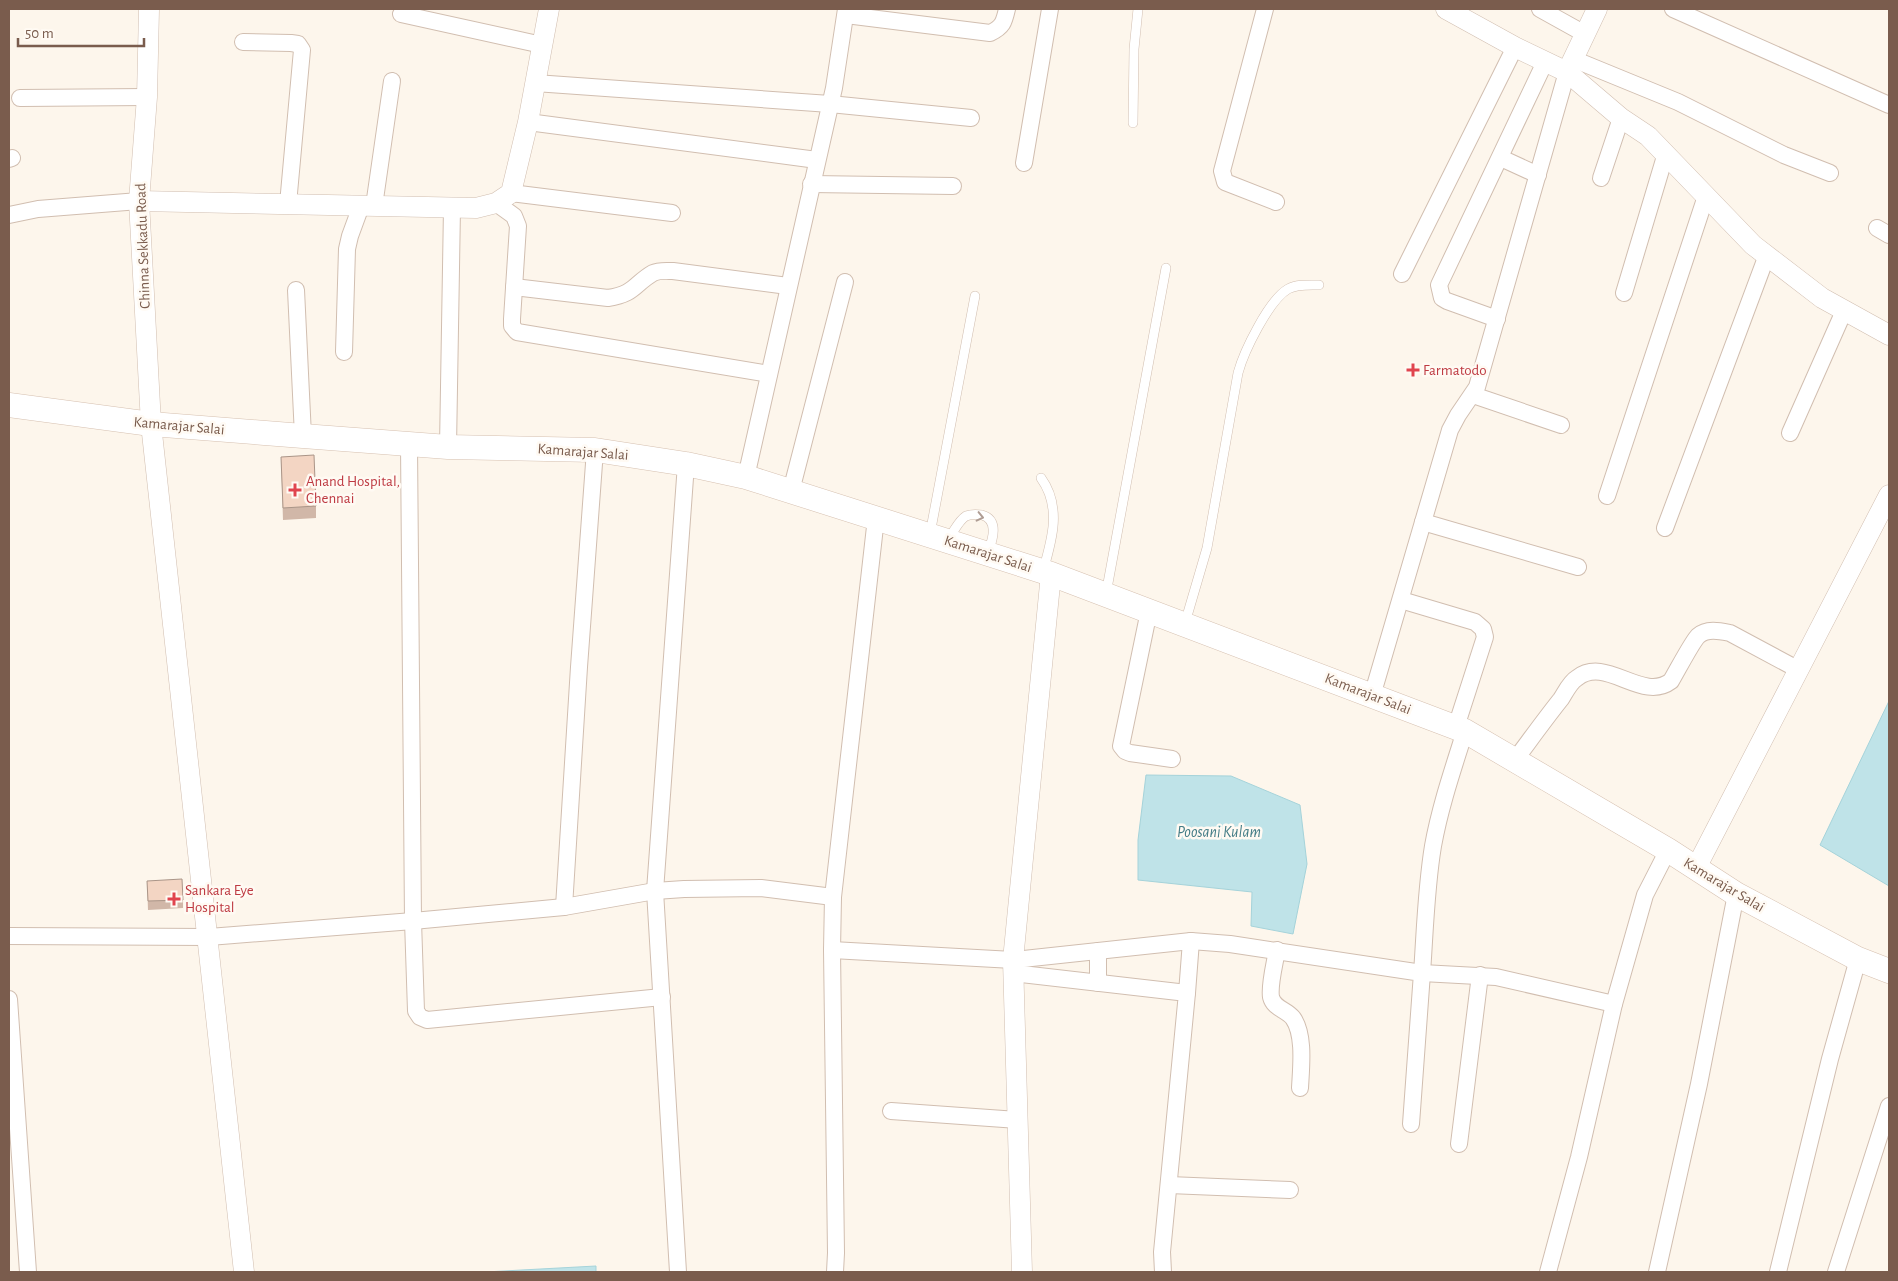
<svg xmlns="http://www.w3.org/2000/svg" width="1898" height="1281" font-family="'Alegreya Sans',sans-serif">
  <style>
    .water { fill: #bfe3e8; stroke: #a5d3da }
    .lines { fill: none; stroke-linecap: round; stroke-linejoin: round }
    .service-casing { stroke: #d1beb0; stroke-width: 10 }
    .minor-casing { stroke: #d1beb0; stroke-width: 18 }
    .tertiary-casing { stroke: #d1beb0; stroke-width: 21 }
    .secondary-casing { stroke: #d6c0b0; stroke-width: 25 }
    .service { stroke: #fff; stroke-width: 9 }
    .minor { stroke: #fff; stroke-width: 16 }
    .tertiary { stroke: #fff; stroke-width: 20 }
    .secondary { stroke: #fff; stroke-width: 24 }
    .wall { fill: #d1b7a8 }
    .building { fill: #f3d5c3; stroke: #aa9588 }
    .oneway { stroke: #af9d94 }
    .health-dot { fill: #e0444e; stroke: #fffaf3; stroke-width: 2 }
    .labels { text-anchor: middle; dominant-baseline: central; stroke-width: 5; stroke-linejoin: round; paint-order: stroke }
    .street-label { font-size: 15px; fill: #7a5c4d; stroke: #fffaf3 }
    .health-label { font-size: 15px; fill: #be3a42; stroke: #fffaf3; text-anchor: start }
    .water-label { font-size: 16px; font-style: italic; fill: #437c86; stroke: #fffaf3 }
  </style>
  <rect width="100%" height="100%" fill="#fdf6ec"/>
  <!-- water -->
  <g class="water">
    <polygon points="1889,701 1889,886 1820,845"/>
    <polygon points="1146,775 1231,776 1300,805 1307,864 1293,934 1251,926 1252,892 1138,880 1138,840"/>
    <polygon points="596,1266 596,1272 485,1272"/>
  </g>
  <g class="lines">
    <!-- service casing -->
    <g class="service-casing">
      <g id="service">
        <polyline points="1133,123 1134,49 1138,9"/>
        <path d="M1041 478C1062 507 1052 540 1043 571"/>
        <polyline points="930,534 975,296"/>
        <path d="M948 539C954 532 958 521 966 516 971 514 976 514 982 515 1000 520 992 541 988 553"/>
        <polyline points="1106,594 1166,268"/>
        <path d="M1185 623 1207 548 1238 373C1244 351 1269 300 1288 289 1297 284 1310 285 1319 285"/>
      </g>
    </g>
    <!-- minor casing -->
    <g class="minor-casing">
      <g id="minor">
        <polyline points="1265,9 1222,171 1225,182 1276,202"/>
        <polyline points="1540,9 1585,34"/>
        <polyline points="1673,9 1889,105"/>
        <polyline points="401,14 542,45"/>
        <path d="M846 15 990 33C1003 27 1004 22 1007 9"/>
        <polyline points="243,42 291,43 298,44 302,50 288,204"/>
        <polyline points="1573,59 1678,102 1784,155 1830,173"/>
        <polyline points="535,83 830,104 971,118"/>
        <polyline points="20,98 147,97"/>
        <polyline points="528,122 817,160"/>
        <polyline points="1501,158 1538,175"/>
        <polyline points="9,159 12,158"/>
        <polyline points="1024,163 1050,9"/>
        <polyline points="1601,178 1621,118"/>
        <polyline points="811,184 953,186"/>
        <polyline points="511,193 672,213"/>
        <polyline points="496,203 514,216 518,226 512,319 512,326 517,332 769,374"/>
        <polyline points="374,206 392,81"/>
        <polyline points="9,215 38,209 139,201"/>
        <polyline points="1877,228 1889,235"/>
        <polyline points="1402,274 1515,47"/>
        <path d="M514 287 608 298C635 294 634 284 653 273 659 270 667 271 673 271L788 286"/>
        <polyline points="296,290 303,436"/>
        <polyline points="1624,293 1666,153"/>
        <polyline points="1497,319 1447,301 1442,298 1439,285 1545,62"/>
        <polyline points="344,352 347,249 350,236 361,206"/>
        <polyline points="1473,395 1561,425"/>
        <polyline points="1790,433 1844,311"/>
        <polyline points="409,444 413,921 416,1011 420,1017 427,1020 662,997"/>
        <polyline points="448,447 452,208"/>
        <polyline points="746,477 834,88 846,9"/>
        <polyline points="791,491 845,282"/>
        <polyline points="1607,496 1706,196"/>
        <polyline points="1423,522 1578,567"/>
        <polyline points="1665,528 1767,255"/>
        <polyline points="1401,600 1475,622 1483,629 1485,637 1456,727"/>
        <polyline points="1149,611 1121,746 1125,751 1130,753 1172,759"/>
        <polyline points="1372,696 1450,430 1458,415 1477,387 1567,72"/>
        <path d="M1465 731C1453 769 1440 807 1433 846 1426 888 1425 931 1422 973L1496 977 1614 1004"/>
        <path d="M1515 760C1530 740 1545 719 1561 699 1565 693 1570 682 1577 678 1606 655 1642 703 1671 681 1677 671 1692 642 1698 636 1707 628 1720 631 1730 633L1799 670"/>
        <polyline points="564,907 579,667 595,450"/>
        <polyline points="9,936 209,937 413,921 564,907 655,891 684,889 761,888 833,897"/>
        <polyline points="832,950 1013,960 1191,941 1230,944 1422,973 1411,1124"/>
        <path d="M1277 950C1275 963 1269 985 1271 997 1274 1009 1286 1009 1293 1018 1305 1035 1301 1068 1300 1088"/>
        <polyline points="1098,951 1098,983"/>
        <polyline points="1013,973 1187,993 1162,1252 1163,1272"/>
        <polyline points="1187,993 1191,941"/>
        <polyline points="9,999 28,1272"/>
        <polyline points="891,1111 1018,1120"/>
        <polyline points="1459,1144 1480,975"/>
        <polyline points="1169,1185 1290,1190"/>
        <polyline points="678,1272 655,891 686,464"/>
        <polyline points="835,1272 836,1253 832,950 833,897 876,518"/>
        <polyline points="1548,1272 1579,1157 1614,1004 1645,895 1668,850"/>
        <polyline points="1657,1272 1699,1084 1736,894"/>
        <polyline points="1778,1272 1830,1059 1858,959"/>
        <polyline points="1836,1272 1889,1106"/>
      </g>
    </g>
    <!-- tertiary casing -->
    <g class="tertiary-casing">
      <g id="tertiary">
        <polyline points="149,9 147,97 139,201 151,424 244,1272"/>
        <polyline points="1446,9 1515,47 1567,72 1621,118 1648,136 1753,245 1822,298 1889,335"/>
        <polyline points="1567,72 1597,9"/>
        <polyline points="139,201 476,208 496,203 511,193 528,122 549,9"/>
        <polyline points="1696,868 1889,495"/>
        <polyline points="1022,1272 1013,960 1051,574"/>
      </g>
    </g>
    <!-- secondary casing -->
    <g class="secondary-casing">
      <polyline id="secondary" points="9,405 151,424 303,436 448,447 595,450 686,464 746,477 1051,574 1465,731 1668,850 1736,894 1858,959 1889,971"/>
    </g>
    <!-- service -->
    <use href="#service" class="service"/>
    <!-- minor -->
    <use href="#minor" class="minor"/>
    <!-- tertiary -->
    <use href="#tertiary" class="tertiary"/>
    <!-- secondary -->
    <use href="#secondary" class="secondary"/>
  </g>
  <!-- wall -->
  <g class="wall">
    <polygon points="281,457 316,506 316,518 283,520"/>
    <polygon points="147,881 183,900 183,908 148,910"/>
  </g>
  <!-- building -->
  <g class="building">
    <polygon points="314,455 316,506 283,508 281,457"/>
    <polygon points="182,879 183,900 148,901 147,881"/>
  </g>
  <!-- one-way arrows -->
  <defs><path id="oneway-chevron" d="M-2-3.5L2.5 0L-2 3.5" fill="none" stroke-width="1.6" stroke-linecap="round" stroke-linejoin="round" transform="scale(1.25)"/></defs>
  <use class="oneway" href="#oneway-chevron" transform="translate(980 517) rotate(13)"/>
  <!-- markers -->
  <g class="health-dot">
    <path d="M1410.5 362.5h5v5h5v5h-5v5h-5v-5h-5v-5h5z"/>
    <path d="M292.5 482.5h5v5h5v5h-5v5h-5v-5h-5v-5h5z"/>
    <path d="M171.5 891.5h5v5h5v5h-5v5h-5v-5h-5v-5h5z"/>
  </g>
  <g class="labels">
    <!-- street labels -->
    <g class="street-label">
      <text transform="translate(143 246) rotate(-92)">Chinna Sekkadu Road</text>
      <text transform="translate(179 426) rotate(5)">Kamarajar Salai</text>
      <text transform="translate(583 452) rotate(4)">Kamarajar Salai</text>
      <text transform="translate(988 554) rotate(18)">Kamarajar Salai</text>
      <text transform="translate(1368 694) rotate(21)">Kamarajar Salai</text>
      <text transform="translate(1724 885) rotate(31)">Kamarajar Salai</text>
    </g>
    <!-- health labels -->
    <g class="health-label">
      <text x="1423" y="370">Farmatodo</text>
      <text x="306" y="481">Anand Hospital,<tspan x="306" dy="17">Chennai</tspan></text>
      <text x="185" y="890">Sankara Eye<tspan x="185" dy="17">Hospital</tspan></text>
    </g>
    <!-- water labels -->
    <g class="water-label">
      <text x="1219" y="832">Poosani Kulam</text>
    </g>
  </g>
  <!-- border -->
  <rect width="1898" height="1281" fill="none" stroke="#7a5c4d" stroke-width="20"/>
  <!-- scale -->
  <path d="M18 38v8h126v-8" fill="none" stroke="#7a5c4d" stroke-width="2.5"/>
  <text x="25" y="38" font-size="15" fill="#7a5c4d" stroke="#fffaf3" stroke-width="4" paint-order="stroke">50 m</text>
</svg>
